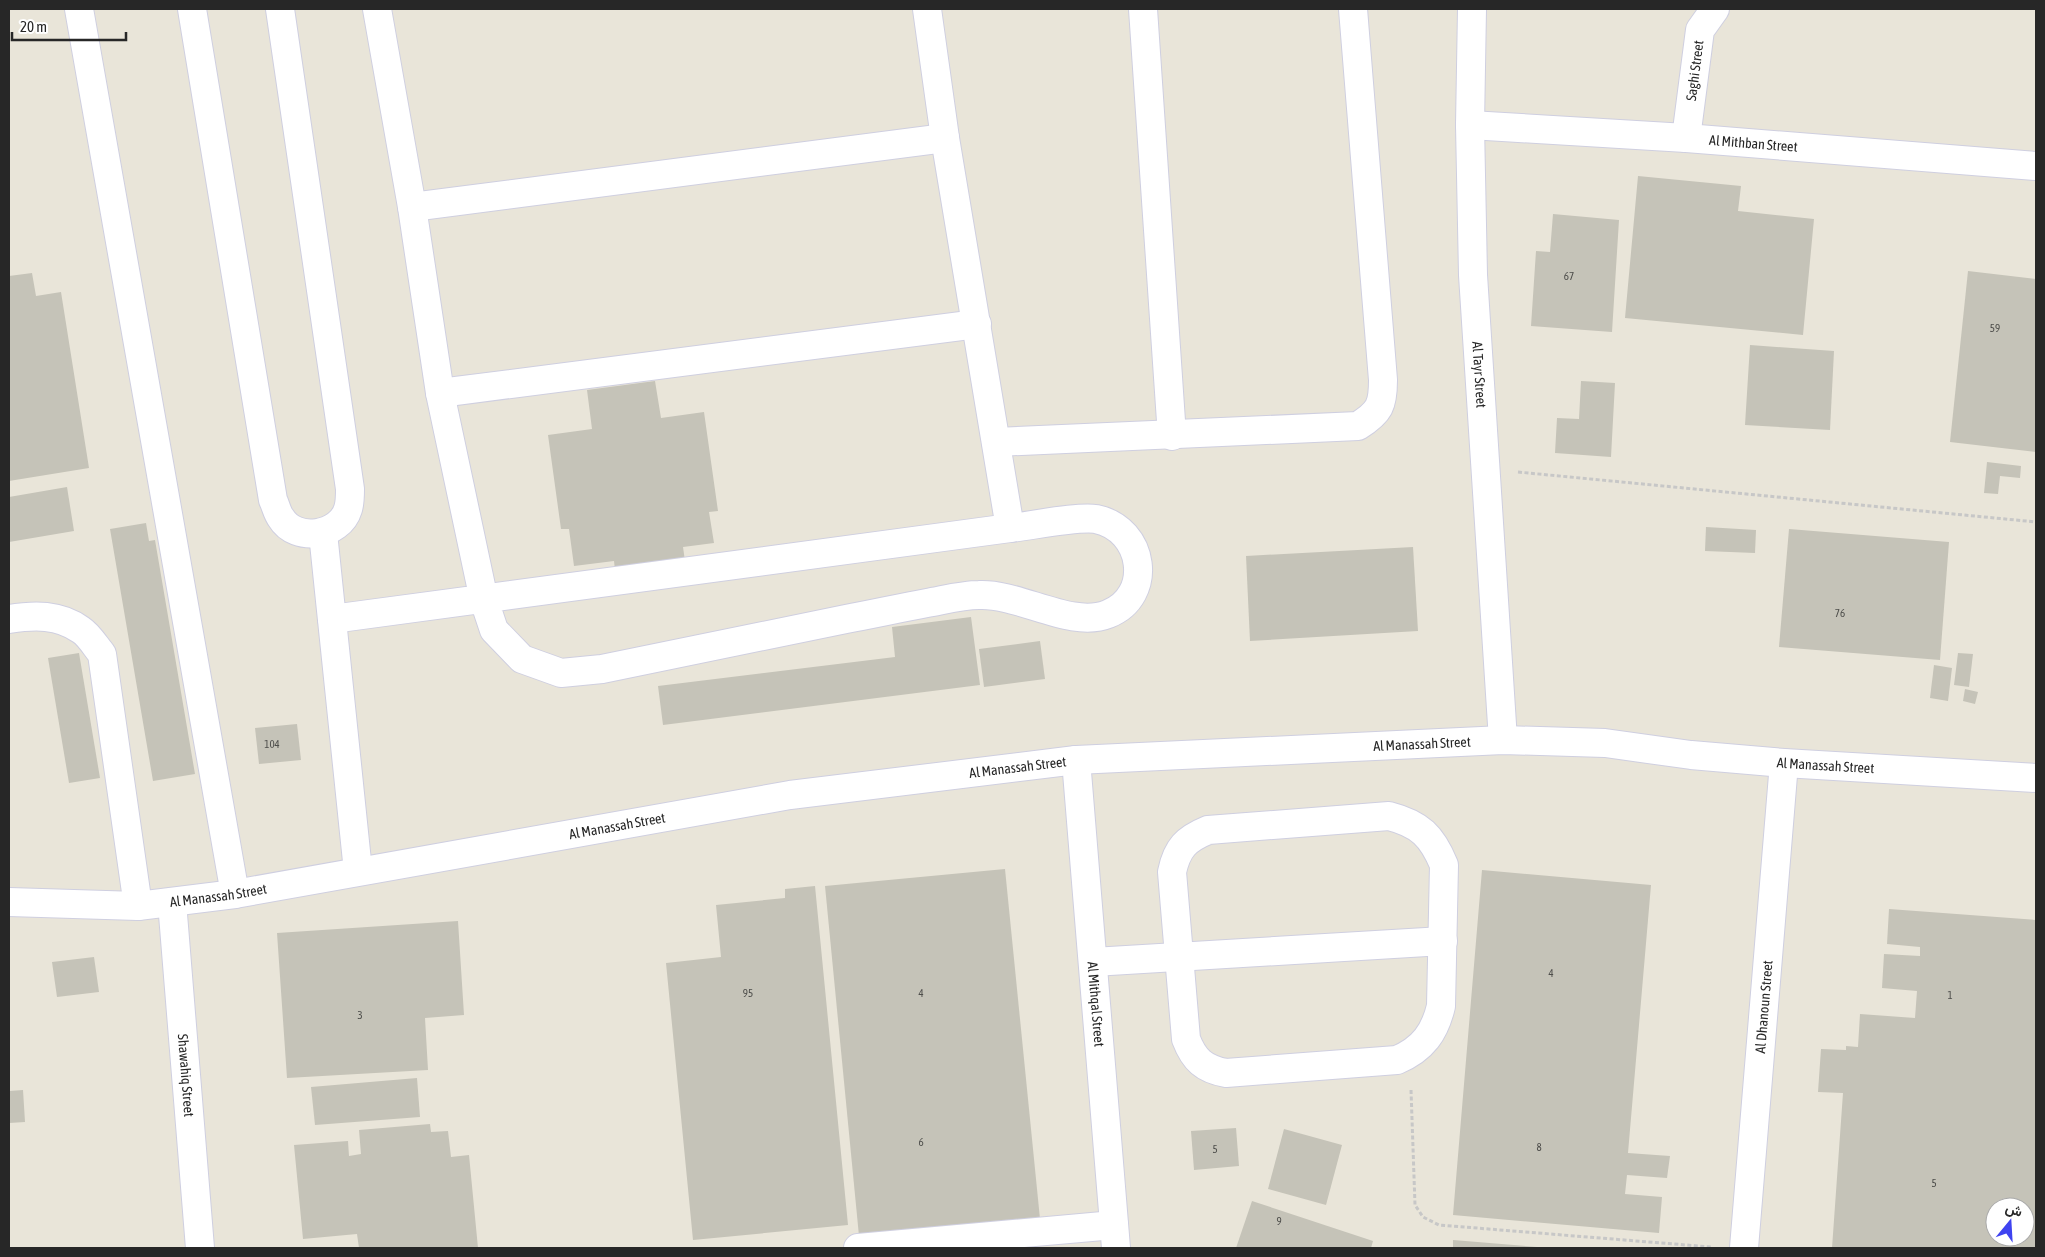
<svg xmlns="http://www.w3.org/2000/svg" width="2045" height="1257" font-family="'Asap Condensed',Vazirmatn,sans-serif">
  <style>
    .building { fill: #c5c3b8; fill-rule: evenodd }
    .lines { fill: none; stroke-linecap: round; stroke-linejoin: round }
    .minor-casing { stroke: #cfcfe0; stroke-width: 30 }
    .path { stroke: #c7c7c7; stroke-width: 3; stroke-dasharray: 4 2.5; stroke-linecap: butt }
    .minor { stroke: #fff; stroke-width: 28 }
    .labels { text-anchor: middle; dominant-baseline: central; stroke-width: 4; stroke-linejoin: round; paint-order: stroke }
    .number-label { font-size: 11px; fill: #4e4e4b }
    .street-label { font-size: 14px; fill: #272727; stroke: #fff }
  </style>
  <rect width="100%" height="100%" fill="#e9e5d9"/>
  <!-- building -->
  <g class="building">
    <polygon points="1638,176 1741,186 1738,211 1814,219 1803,335 1625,318"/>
    <polygon points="1553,214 1619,220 1612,332 1531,326 1536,251 1550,252"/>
    <polygon points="1968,271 2036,279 2036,452 1950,442"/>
    <polygon points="32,273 36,296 61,292 89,468 9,481 9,276"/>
    <polygon points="1750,345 1834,351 1830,430 1745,425"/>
    <polygon points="655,381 661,418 704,412 718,511 709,512 714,543 683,547 685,561 615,570 614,561 574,566 569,529 561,529 548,435 592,429 587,390"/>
    <polygon points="1581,381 1615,383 1611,457 1555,453 1557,418 1579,419"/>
    <polygon points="1987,462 2021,466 2020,478 2000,476 1998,494 1984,493"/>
    <polygon points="67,487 74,531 9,542 9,497"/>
    <polygon points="146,523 149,541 155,540 195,774 153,781 110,529"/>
    <polygon points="1706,527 1756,530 1755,553 1705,551"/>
    <polygon points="1789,529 1949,542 1940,660 1779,647"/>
    <polygon points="1413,547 1418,631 1250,641 1246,556"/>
    <polygon points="971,617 980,685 663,725 658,686 895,657 892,627"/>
    <polygon points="1040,641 1045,679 984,687 979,649"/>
    <polygon points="79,653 100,778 69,783 48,658"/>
    <polygon points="1958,653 1973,654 1969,687 1954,685"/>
    <polygon points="1934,665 1952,668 1948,701 1930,698"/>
    <polygon points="1965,689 1978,692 1975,704 1963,701"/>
    <polygon points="297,724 301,760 259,764 255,728"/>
    <polygon points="1005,869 1040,1219 859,1236 825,886"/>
    <polygon points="1482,870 1651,885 1628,1153 1670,1156 1667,1178 1627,1175 1625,1194 1662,1197 1659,1233 1453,1215"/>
    <polygon points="815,886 848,1225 693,1240 666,963 721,957 716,905 785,898 785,889"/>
    <path d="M1889 909 2036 920V1248H1832L1843 1093 1818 1092 1821 1049 1846 1050V1046L1858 1047 1860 1014 1915 1018 1917 991 1882 988 1884 954 1920 956V947L1887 944ZM1995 1207H2025V1237H1995Z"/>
    <polygon points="458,921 464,1015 425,1018 428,1070 287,1078 277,933"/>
    <polygon points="94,957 99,992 57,997 52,962"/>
    <polygon points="417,1078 420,1117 315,1125 311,1087"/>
    <polygon points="23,1090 25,1122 9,1123 9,1091"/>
    <polygon points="430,1124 431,1132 448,1131 451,1157 469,1155 478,1248 359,1248 357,1234 303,1239 294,1145 348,1141 349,1156 361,1154 359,1130"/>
    <polygon points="1236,1128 1239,1166 1194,1170 1191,1131"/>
    <polygon points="1284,1129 1342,1145 1326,1205 1268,1189"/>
    <polygon points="1252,1201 1373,1241 1371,1248 1236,1248"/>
    <polygon points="1453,1240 1537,1247 1537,1248 1453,1248"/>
  </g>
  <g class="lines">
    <!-- minor casing -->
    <g class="minor-casing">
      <g id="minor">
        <polyline points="79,9 235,894"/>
        <path d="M192 9 273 500C276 506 277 513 281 518 296 543 340 536 348 509 350 503 350 495 350 489L280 9"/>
        <polyline points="927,9 945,138 1010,528"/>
        <polyline points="1143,9 1172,436"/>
        <path id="s1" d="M1472 9 1470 125 1473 275 1503 740"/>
        <path id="s2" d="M1470 125 1686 138 2036 166"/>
        <path id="s3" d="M1686 138 1700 30 1715 9"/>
        <polyline points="412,207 945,138"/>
        <polyline points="440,393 977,324"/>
        <path d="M996 442 1358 426C1380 412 1383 405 1383 380L1353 9"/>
        <polyline points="323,533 358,871"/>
        <path d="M9 619C34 615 59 614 81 630 89 635 96 647 102 654L138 906"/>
        <path d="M332 619 1010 528C1030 526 1078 516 1096 519 1145 529 1154 596 1108 614 1071 629 1019 593 979 595 962 595 944 600 927 603 900 608 873 614 846 619 764 636 683 653 602 669L561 673 522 659 494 630 484 600 440 393 412 207 377 9"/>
        <path id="s4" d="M1076 760 1116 1248"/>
        <path d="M1389 816C1420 824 1432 836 1444 865L1441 1006C1435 1032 1423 1049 1397 1060L1226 1073C1204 1069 1194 1060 1186 1039L1172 872C1177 848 1186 839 1208 830Z"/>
        <path id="s5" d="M9 902 138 906 235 894 790 795 1076 760 1503 740 1605 743 1691 755 1784 763 2036 778"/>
        <path id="s6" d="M172 902 200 1248"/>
        <polyline points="1093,962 1443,941"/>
        <polyline points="858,1248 1114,1225"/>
        <path id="s7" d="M1744 1248 1784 763"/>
      </g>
    </g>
    <!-- path -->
    <g class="path">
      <polyline points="1518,472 2036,522"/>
      <polyline points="1411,1090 1415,1205 1423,1217 1439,1225 1711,1247"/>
    </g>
    <!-- minor -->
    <use href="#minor" class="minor"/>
  </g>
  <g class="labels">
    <!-- number labels -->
    <g class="number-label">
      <text x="1569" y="276">67</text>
      <text x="1995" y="328">59</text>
      <text x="1840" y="613">76</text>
      <text x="272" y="744">104</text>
      <text x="1551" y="973">4</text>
      <text x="748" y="993">95</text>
      <text x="921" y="993">4</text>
      <text x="1950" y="995">1</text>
      <text x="360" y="1015">3</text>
      <text x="921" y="1142">6</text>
      <text x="1539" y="1147">8</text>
      <text x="1215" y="1149">5</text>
      <text x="1934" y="1183">5</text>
      <text x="1279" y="1221">9</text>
    </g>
    <!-- street labels -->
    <g class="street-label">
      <text stroke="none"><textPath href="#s3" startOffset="68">Saghi Street</textPath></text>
      <text stroke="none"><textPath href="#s2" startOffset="284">Al Mithban Street</textPath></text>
      <text stroke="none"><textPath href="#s1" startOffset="366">Al Tayr Street</textPath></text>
      <text stroke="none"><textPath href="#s5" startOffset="1425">Al Manassah Street</textPath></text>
      <text stroke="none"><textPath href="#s5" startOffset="1830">Al Manassah Street</textPath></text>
      <text stroke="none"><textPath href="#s5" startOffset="1020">Al Manassah Street</textPath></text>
      <text stroke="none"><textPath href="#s5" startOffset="615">Al Manassah Street</textPath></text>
      <text stroke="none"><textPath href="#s5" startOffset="210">Al Manassah Street</textPath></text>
      <text stroke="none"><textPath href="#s4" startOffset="245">Al Mithqal Street</textPath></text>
      <text stroke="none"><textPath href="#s7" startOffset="242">Al Dhanoun Street</textPath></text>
      <text stroke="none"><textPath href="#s6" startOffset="174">Shawahiq Street</textPath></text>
    </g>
  </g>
  <!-- border -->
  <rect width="2045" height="1257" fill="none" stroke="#272727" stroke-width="20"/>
  <!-- north arrow -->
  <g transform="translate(2010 1222) rotate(18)"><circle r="24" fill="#ffffff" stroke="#a9a9a9"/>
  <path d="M0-4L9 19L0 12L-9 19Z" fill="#3f43f0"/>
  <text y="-8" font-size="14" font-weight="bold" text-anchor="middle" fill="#272727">ش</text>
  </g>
  <!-- scale -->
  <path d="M12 32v8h114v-8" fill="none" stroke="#272727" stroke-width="2.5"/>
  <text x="20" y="32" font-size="15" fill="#272727" stroke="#ffffff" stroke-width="4" paint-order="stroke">20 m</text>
</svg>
